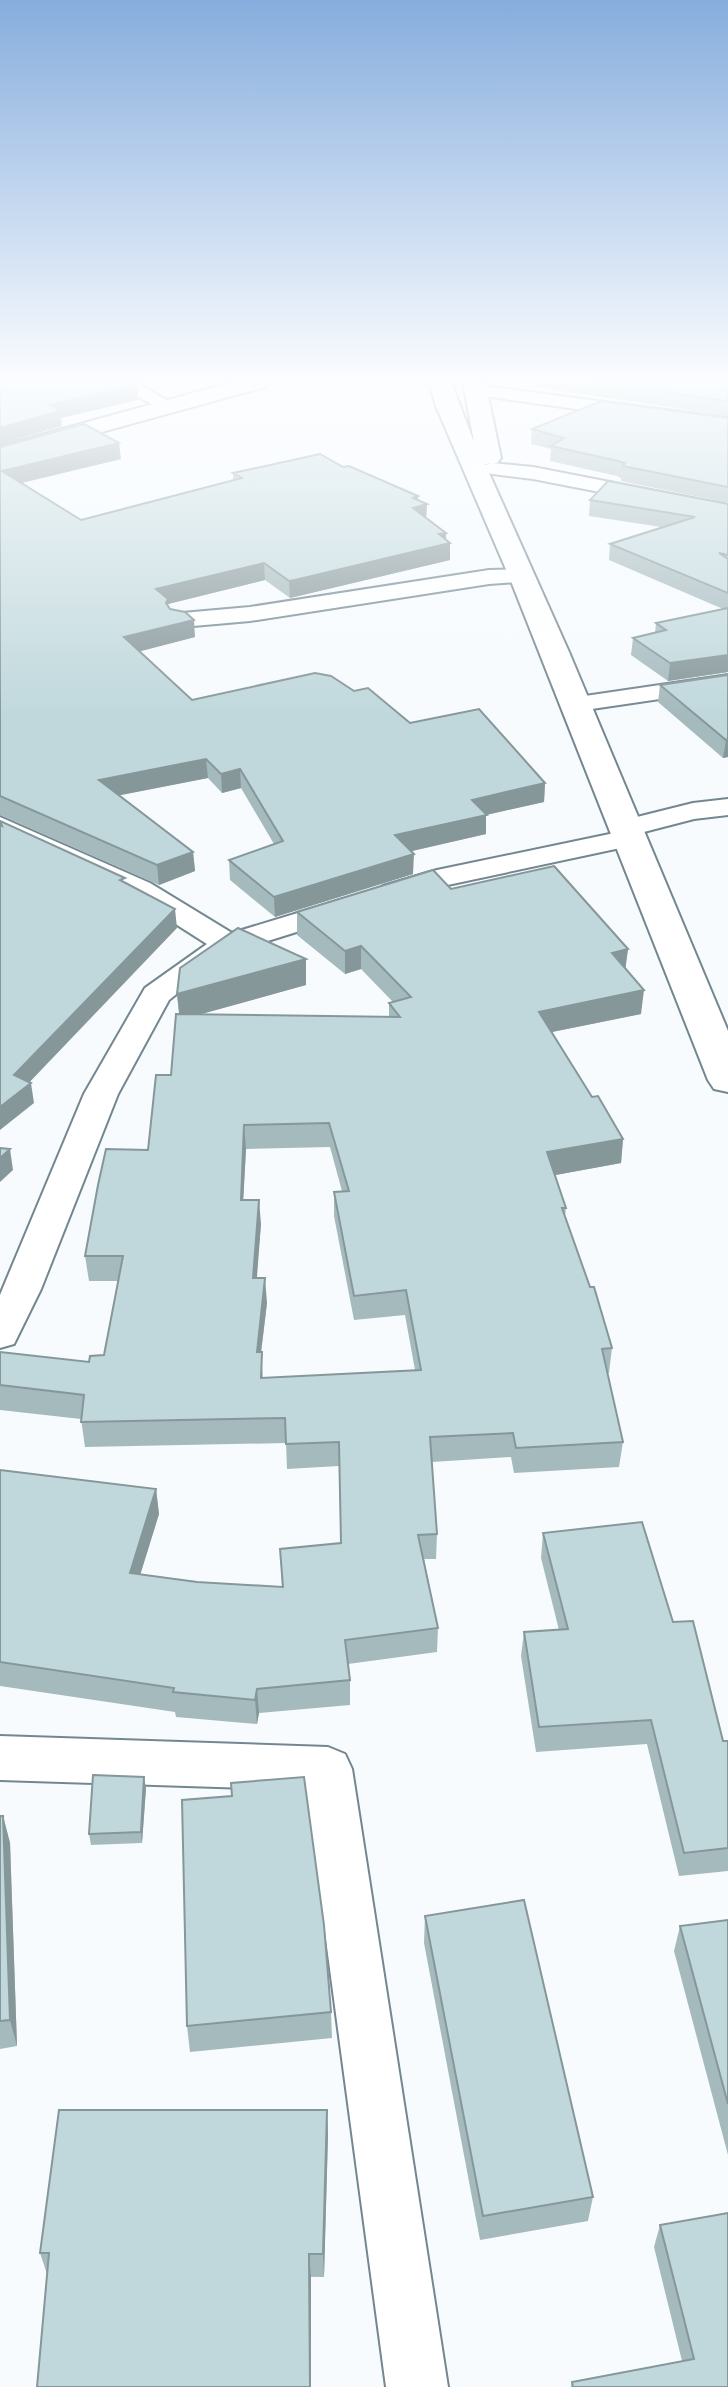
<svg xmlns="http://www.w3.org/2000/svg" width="728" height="2387" font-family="Helvetica,sans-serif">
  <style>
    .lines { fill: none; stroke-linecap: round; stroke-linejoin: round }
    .minor-casing { stroke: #748791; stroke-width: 4 }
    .secondary-casing { stroke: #748791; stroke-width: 4 }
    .primary-casing { stroke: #748791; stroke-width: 4 }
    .minor { fill: #fff; fill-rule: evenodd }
    .secondary { fill: #fff; fill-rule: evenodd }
    .primary { fill: #fff; fill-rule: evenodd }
    .wall { fill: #a5babd; fill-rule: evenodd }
    .shaded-wall { fill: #86979a }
    .building { fill: #c0d8dc; stroke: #86979a; stroke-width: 2; fill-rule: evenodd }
  </style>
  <rect width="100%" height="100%" fill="#f7fbfe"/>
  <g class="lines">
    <!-- minor casing -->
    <g class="minor-casing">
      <g id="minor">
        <polygon points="112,382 135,382 175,405 172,409 160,409"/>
        <polygon points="475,385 728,418 728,430 469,394 466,390"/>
        <polygon points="492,463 533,467 728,505 728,517 533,479 485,473 482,469 485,465"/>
        <polygon points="523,569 534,576 531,581 489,584 250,621 182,627 174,625 170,620 174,615 182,613 250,607 489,570"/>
        <polygon points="728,675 728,689 585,710 576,708 573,703 576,698 585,696"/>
        <polygon points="728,799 728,815 694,819 640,833 643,838 639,844 443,886 393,901 383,898 378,892 383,886 437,870 624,831 621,826 625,820 693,803"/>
        <polygon points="0,817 150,883 232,933 344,899 354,902 359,908 354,914 239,950 203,973 169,1000 118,1094 41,1289 14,1344 0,1348 0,1295 84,1094 145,988 207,944 130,895 0,835"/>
        <polygon points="0,1736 328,1747 345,1754 352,1769 448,2387 386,2387 306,1790 0,1780"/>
      </g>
    </g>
    <!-- secondary casing -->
    <g class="secondary-casing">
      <polygon id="secondary" points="233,382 268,382 265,387 0,460 0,446"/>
    </g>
    <!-- primary casing -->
    <g class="primary-casing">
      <polygon id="primary" points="429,382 451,382 474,442 463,382 485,382 501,458 497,463 485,464 569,652 728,1031 728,1092 714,1089 708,1080 511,581 436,406"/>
    </g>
    <!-- minor -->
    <use href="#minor" class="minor"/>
    <!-- secondary -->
    <use href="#secondary" class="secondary"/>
    <!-- primary -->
    <use href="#primary" class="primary"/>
  </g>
  <!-- wall -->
  <g class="wall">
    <polygon points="536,382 728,382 728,416 536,387"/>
    <polygon points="728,418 728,503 621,481 621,478 617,476 550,461 551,449 531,444 532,429"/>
    <polygon points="0,447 121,459 22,483 81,520 233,481 233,473 343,467 418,496 418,500 427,504 426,518 446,533 446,540 450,560 290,598 265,580 168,604 169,607 195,637 140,651 192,700 410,723 545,783 544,802 486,815 486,834 411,851 413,874 275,917 230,880 229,860 274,844 241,788 222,793 208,778 119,795 193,852 195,871 159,885 0,815"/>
    <polygon points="590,500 728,504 728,672 668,681 631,655 633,638 655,633 656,623 723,609 609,560 610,544 661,527 589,516"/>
    <polygon points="728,675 728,757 723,758 658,702 660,685"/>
    <path d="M451 889 628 949 625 968 641 1014 552 1032 592 1097 623 1139 621 1163 555 1175 566 1208 565 1216 612 1348 609 1373H607L623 1442 619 1467 514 1473 511 1457 432 1462 437 1534 436 1559H424L438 1628 437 1652 348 1664 350 1680V1705L259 1713 257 1724 176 1717 175 1712 0 1686V1470L156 1489 159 1514 140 1575 197 1582 282 1587 280 1549 341 1543 339 1466 287 1469 286 1443 85 1447 81 1419 0 1410V1352L89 1362 104 1355 119 1281H89L85 1256 148 1150 171 1075 179 1015 177 994 306 959V985L197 1015 389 1017V1003L393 1002 361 969 345 974 297 935V912ZM330 1147 342 1191 334 1192V1216L354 1320 405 1315 415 1370 263 1378 261 1352 267 1303 256 1278 261 1224 243 1200 246 1149Z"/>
    <polygon points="543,1533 673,1622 723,1741 728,1741 728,1871 679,1876 647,1744 536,1752 521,1656 524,1632 559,1630 541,1558"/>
    <polygon points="146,1788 142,1843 91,1845 89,1834"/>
    <polygon points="0,1816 3,1816 10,1843 17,2046 0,2049"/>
    <polygon points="425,1916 593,2197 588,2221 480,2240 424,1943"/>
    <polygon points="728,1920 728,2155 674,1951 680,1926"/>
    <polygon points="331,2012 332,2038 190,2052 187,2026"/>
    <polygon points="327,2110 328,2135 324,2277 47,2274 40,2253"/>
    <polygon points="660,2225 728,2387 571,2387 572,2382 682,2361 654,2247"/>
  </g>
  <!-- shaded-wall -->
  <g class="shaded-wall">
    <polygon points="137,385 138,400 61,418 62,426 0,444 0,428 50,405"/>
    <polygon points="119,443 121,459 4,487 2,471"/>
    <polygon points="418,496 418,506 427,504 426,520 412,524 413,498"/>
    <polygon points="446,533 446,544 450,543 450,560 290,598 289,581"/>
    <polygon points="264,563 265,580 168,604 169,616 156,589"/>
    <polygon points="194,620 195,637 126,655 124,637"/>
    <polygon points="728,655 728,672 668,681 670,663"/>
    <polygon points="728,739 728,757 723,758 726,740"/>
    <polygon points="206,759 208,778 101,799 99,780"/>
    <polygon points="240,769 241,788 222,793 221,774"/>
    <polygon points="545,783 544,802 486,815 486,834 395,855 395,835 472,800"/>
    <polygon points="193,852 195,871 159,885 157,865"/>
    <polygon points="414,854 413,874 275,917 274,897"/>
    <polygon points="175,909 177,928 23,1089 31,1083 34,1103 0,1130 0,1107 14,1075"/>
    <polygon points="361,946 361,969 345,974 345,951"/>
    <polygon points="628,949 625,972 612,953"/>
    <polygon points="306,959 306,985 180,1020 177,994"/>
    <polygon points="644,990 641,1014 537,1035 539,1012"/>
    <polygon points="244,1125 246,1149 242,1224 241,1200"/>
    <polygon points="623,1139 621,1163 545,1177 547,1152"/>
    <polygon points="10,1149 13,1170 0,1182 0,1158"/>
    <polygon points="259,1200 261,1224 255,1303 253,1278"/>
    <polygon points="265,1278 267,1303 258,1377 257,1352"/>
    <polygon points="156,1489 159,1514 133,1598 130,1573"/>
    <polygon points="257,1689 259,1713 257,1724 255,1700"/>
    <polygon points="144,1777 146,1788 142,1843 141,1832"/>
    <polygon points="3,1816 10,1843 17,2046 10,2020"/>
    <polygon points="327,2110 328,2135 324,2277 323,2254"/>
    <polygon points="309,2254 311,2277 311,2387 310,2387"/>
  </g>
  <!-- building -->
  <g class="building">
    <polygon points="0,382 131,382 137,385 50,405 60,411 0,428"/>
    <polygon points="597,382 728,382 728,401"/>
    <polygon points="601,401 728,418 728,487 623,466 625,463 618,461 551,446 564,438 532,429"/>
    <polygon points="84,424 119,443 2,471 81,520 242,478 233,473 320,454 343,467 349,466 418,496 413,498 427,504 413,508 446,533 439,534 450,543 295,580 289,581 264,563 156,589 168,599 166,603 170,609 185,612 194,620 124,637 192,700 315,673 331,676 354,691 368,688 410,723 479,709 545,783 472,800 487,815 395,835 414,854 274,897 229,860 283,841 240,769 221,774 206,759 99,780 193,852 157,865 0,796 0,447"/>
    <polygon points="608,481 728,504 728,555 719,553 728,559 728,593 610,544 695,517 590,500"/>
    <polygon points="728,608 728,655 670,663 633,638 666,630 656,623"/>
    <polygon points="728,675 728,739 726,740 660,685"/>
    <polygon points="0,821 125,878 120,880 175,909 14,1075 31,1083 0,1107 0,825 2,826"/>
    <path d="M554 866 628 949 612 953 644 990 539 1012 592 1097 598 1096 623 1139 547 1152 566 1208H562L590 1287H594L612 1348 602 1349 623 1442 516 1448 513 1433 430 1437 437 1534 418 1535 438 1628 345 1640 350 1680 257 1689 255 1700 173 1692 174 1688 0 1662V1470L156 1489 130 1573 197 1582 283 1587 280 1549 341 1543 339 1442 286 1444 285 1418 81 1422 84 1395 0 1385V1352L89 1362 90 1356 104 1355 123 1256H85L98 1185 106 1149 148 1150 156 1075H171L176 1014 400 1017 389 1003 411 997 361 946 345 951 297 912 433 870 451 889ZM329 1123 349 1191 334 1192 354 1296 406 1290 421 1370 261 1378 262 1352H257L265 1278H253L259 1200H241L244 1125Z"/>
    <polygon points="238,928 306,959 177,994 180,968"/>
    <polygon points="0,1148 10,1149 0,1158"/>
    <polygon points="642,1522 673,1622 693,1621 723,1741 728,1741 728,1848 684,1853 651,1720 539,1727 524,1632 568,1629 543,1533"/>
    <polygon points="93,1775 144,1777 141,1832 89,1834"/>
    <polygon points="304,1777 324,1925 331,2012 187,2026 182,1800 232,1796 231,1783"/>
    <polygon points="0,1816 3,1816 10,2020 0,2021"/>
    <polygon points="524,1900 593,2197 483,2216 425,1916"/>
    <polygon points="728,1920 728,2104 680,1926"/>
    <polygon points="59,2110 327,2110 323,2254 309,2254 310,2387 37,2387 49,2253 40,2253"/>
    <polygon points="728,2213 728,2387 573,2387 572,2382 694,2359 660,2225"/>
  </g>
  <!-- sky -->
  <linearGradient id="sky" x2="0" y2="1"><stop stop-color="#86addd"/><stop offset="0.53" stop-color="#fbfdff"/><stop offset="1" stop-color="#fbfdff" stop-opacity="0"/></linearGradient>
  <rect width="728" height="716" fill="url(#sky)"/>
</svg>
